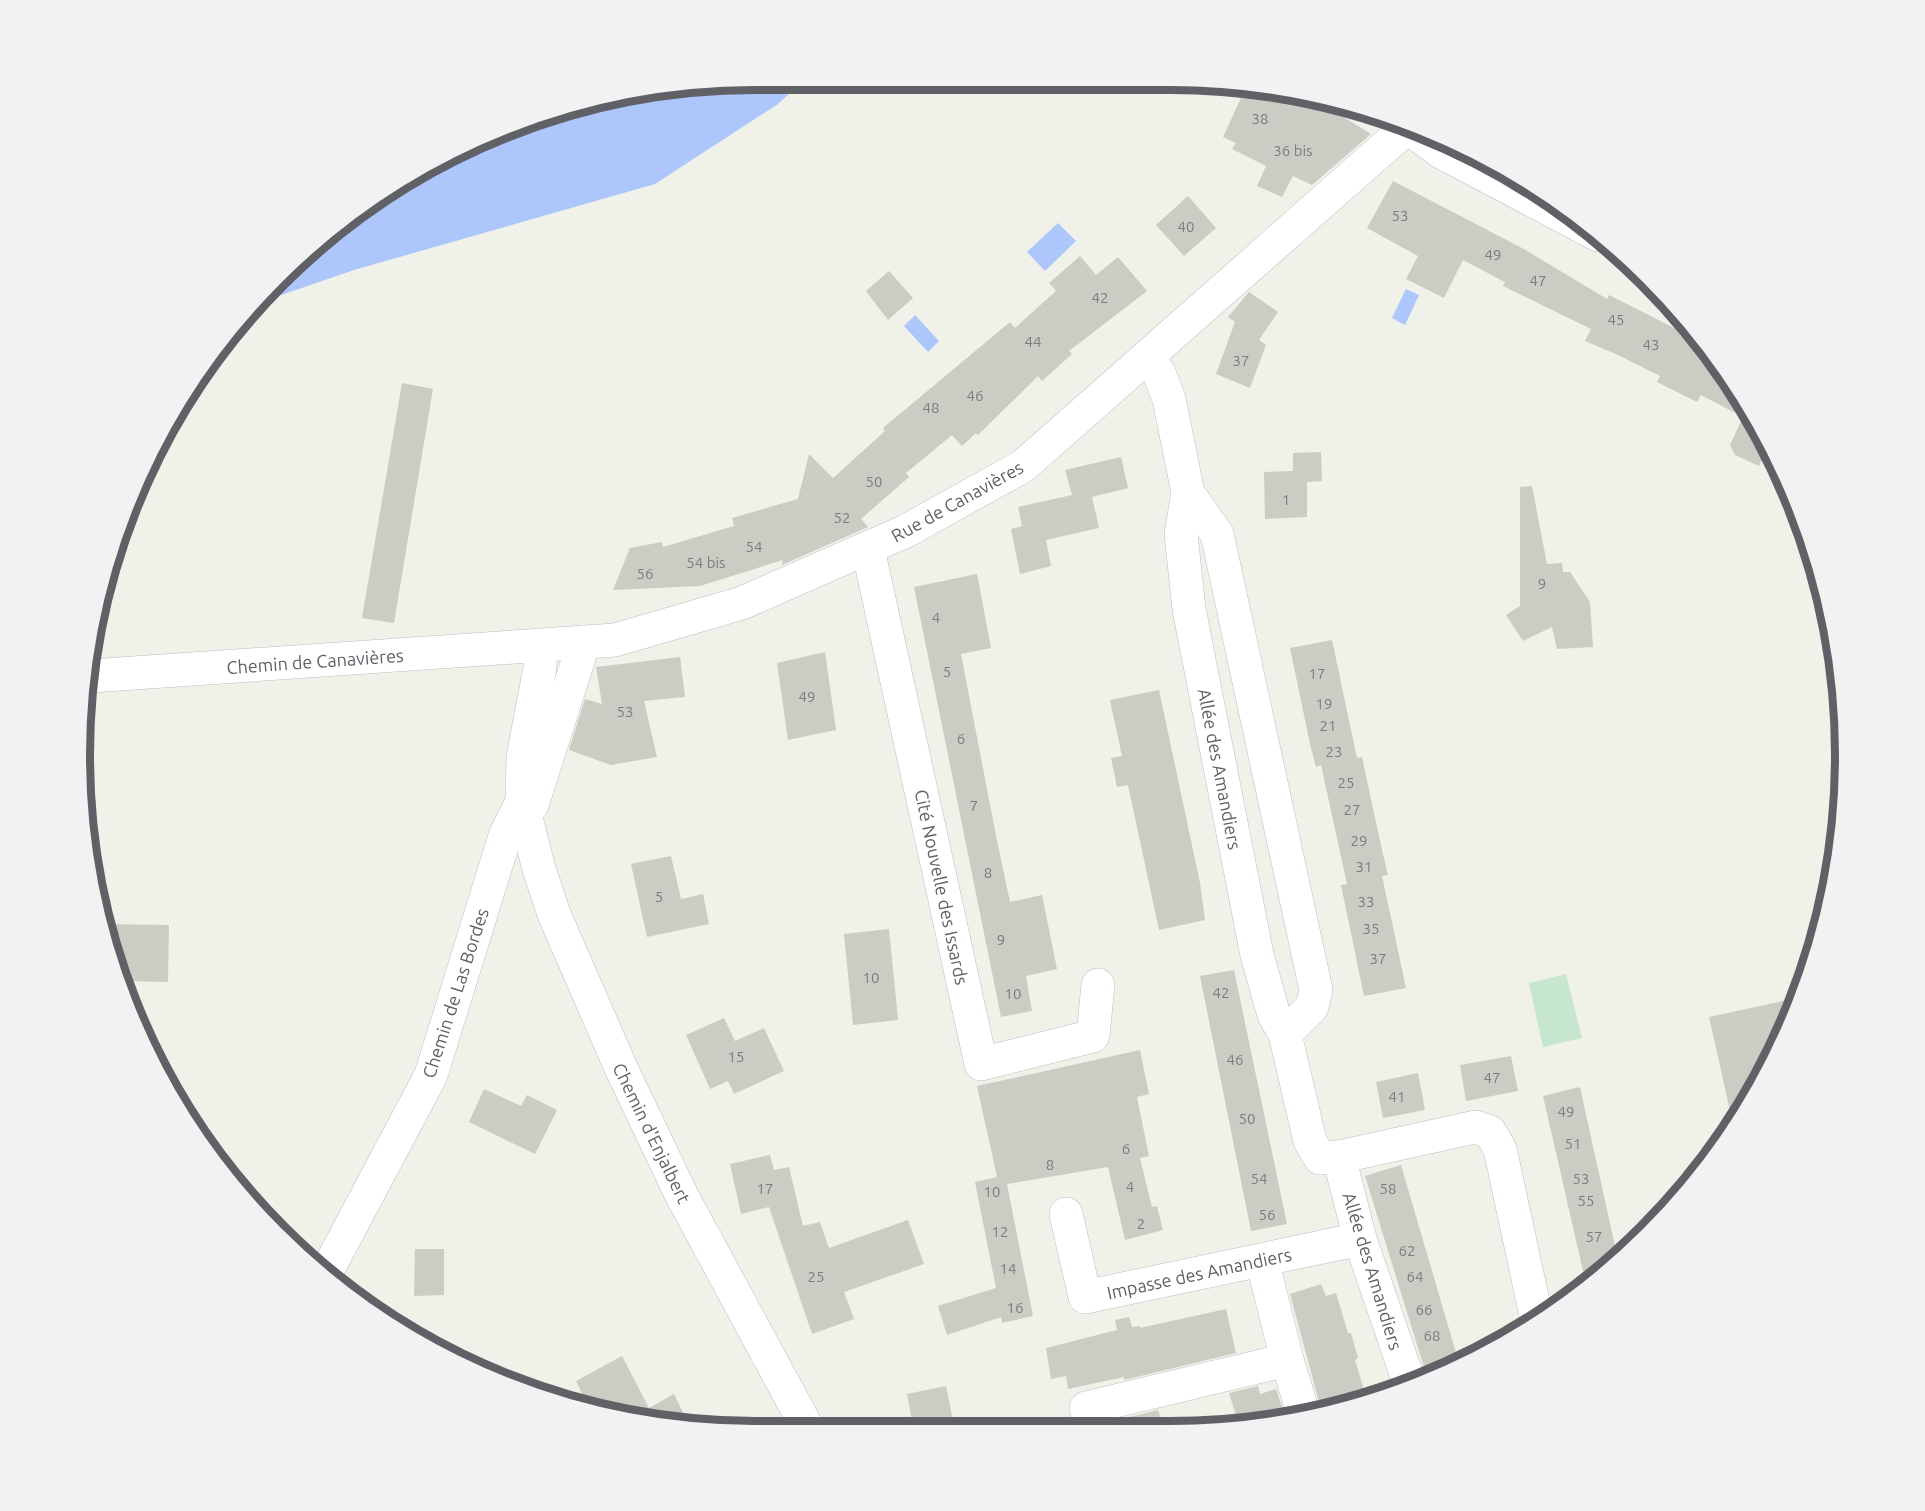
<svg xmlns="http://www.w3.org/2000/svg" width="1925" height="1511" font-family="Ubuntu,sans-serif">
  <style>
    .green { fill: #c6e6ce }
    .water { fill: #adc6fc }
    .building { fill: #cccbc4 }
    .lines { fill: none; stroke-linecap: round; stroke-linejoin: round }
    .minor-casing { stroke: #bcbec3; stroke-width: 34 }
    .minor { stroke: #fff; stroke-width: 33 }
    .labels { text-anchor: middle; dominant-baseline: central; stroke-width: 4.5; stroke-linejoin: round; paint-order: stroke }
    .number-label { font-size: 15px; fill: #7a7c7e }
    .street-label { font-size: 18px; fill: #5f6167; stroke: #fff }
    .rim { fill: none; stroke: #5f6167; stroke-width: 8 }
  </style>
  <rect width="100%" height="100%" fill="#f0f1e8"/>
  <!-- green -->
  <polygon class="green" points="1566,974 1582,1038 1543,1047 1529,983"/>
  <!-- water -->
  <g class="water">
    <polygon points="755,80 804,80 778,104 655,184 354,270 258,303 277,278 417,170 580,103"/>
    <polygon points="1058,223 1076,241 1045,271 1027,252"/>
    <polygon points="1406,289 1419,295 1405,325 1392,318"/>
    <polygon points="915,315 939,341 928,352 904,326"/>
  </g>
  <!-- building -->
  <g class="building">
    <polygon points="1246,87 1264,91 1288,103 1291,96 1327,103 1337,113 1371,134 1312,185 1293,176 1282,197 1257,186 1266,166 1232,149 1236,143 1223,137"/>
    <polygon points="1393,181 1522,248 1607,299 1609,295 1700,341 1755,417 1768,447 1759,466 1735,455 1730,445 1743,417 1701,395 1697,402 1657,382 1660,376 1618,355 1585,341 1591,329 1503,286 1505,282 1463,260 1444,298 1406,279 1418,256 1367,228"/>
    <polygon points="1188,196 1216,228 1184,256 1156,225"/>
    <polygon points="1080,256 1096,275 1118,257 1147,291 1069,351 1072,354 1042,381 1038,376 978,435 976,433 962,446 952,435 906,473 909,477 861,519 868,527 782,565 783,560 700,586 613,590 630,548 662,542 663,547 734,526 732,518 798,499 809,454 833,478 885,431 883,428 1010,322 1015,328 1056,291 1049,283"/>
    <polygon points="889,271 913,298 888,320 866,291"/>
    <polygon points="1249,292 1278,312 1259,340 1266,345 1250,388 1216,374 1235,322 1228,317"/>
    <polygon points="402,383 433,389 394,623 362,618"/>
    <polygon points="1321,452 1322,481 1307,482 1307,517 1265,519 1264,472 1293,471 1293,453"/>
    <polygon points="1121,457 1128,488 1092,497 1099,528 1046,540 1051,566 1020,574 1011,529 1022,526 1018,507 1072,495 1065,470"/>
    <polygon points="1532,486 1547,564 1562,563 1563,572 1570,572 1590,602 1593,647 1557,649 1552,627 1523,641 1506,615 1520,606 1520,487"/>
    <polygon points="977,574 991,648 961,654 996,836 1010,902 1042,895 1057,969 1026,976 1032,1011 1001,1017 914,587"/>
    <polygon points="1332,640 1357,758 1362,757 1382,850 1388,875 1382,876 1406,988 1364,996 1341,885 1347,884 1321,765 1316,767 1310,744 1290,648"/>
    <polygon points="825,652 836,730 788,740 777,663"/>
    <polygon points="680,657 685,697 644,701 657,757 611,765 569,750 585,699 602,704 596,667"/>
    <polygon points="1159,690 1200,883 1205,920 1159,930 1128,785 1117,787 1111,758 1122,756 1110,700"/>
    <polygon points="671,856 681,899 703,894 709,924 647,937 631,864"/>
    <polygon points="102,924 169,925 168,982 124,981 103,931"/>
    <polygon points="889,929 898,1020 853,1025 844,934"/>
    <polygon points="1234,970 1287,1224 1251,1231 1200,976"/>
    <polygon points="1797,998 1776,1054 1733,1124 1709,1017"/>
    <polygon points="724,1018 735,1041 764,1028 784,1071 734,1094 728,1081 710,1089 686,1035"/>
    <polygon points="1140,1050 1149,1094 1137,1097 1149,1156 1140,1158 1152,1207 1157,1206 1163,1230 1125,1240 1108,1167 1007,1184 1033,1316 1002,1323 1001,1317 947,1335 938,1306 996,1288 975,1182 997,1177 977,1086"/>
    <polygon points="1511,1056 1518,1091 1466,1101 1460,1065"/>
    <polygon points="1418,1073 1425,1110 1383,1118 1376,1082"/>
    <polygon points="1580,1087 1618,1260 1586,1284 1543,1096"/>
    <polygon points="484,1089 521,1106 527,1095 557,1110 535,1154 469,1122"/>
    <polygon points="770,1155 774,1170 789,1167 803,1226 820,1222 829,1248 908,1220 924,1264 844,1292 854,1319 812,1334 769,1207 741,1214 730,1164"/>
    <polygon points="1401,1165 1459,1363 1427,1377 1365,1176"/>
    <polygon points="415,1249 444,1249 444,1295 414,1296"/>
    <polygon points="1321,1284 1326,1296 1336,1293 1348,1333 1351,1333 1358,1358 1355,1360 1367,1400 1321,1409 1290,1294"/>
    <polygon points="1226,1309 1236,1353 1124,1380 1124,1377 1068,1389 1066,1376 1051,1379 1046,1348 1117,1330 1115,1320 1129,1317 1132,1327 1140,1326 1140,1328"/>
    <polygon points="622,1356 649,1408 674,1394 689,1425 624,1419 589,1408 576,1381"/>
    <polygon points="946,1386 955,1431 914,1431 907,1394"/>
    <polygon points="1258,1386 1260,1394 1276,1389 1285,1416 1239,1425 1229,1393"/>
    <polygon points="1158,1410 1162,1422 1159,1423 1162,1430 1131,1430 1130,1417"/>
  </g>
  <g class="lines">
    <!-- minor casing -->
    <g class="minor-casing">
      <g id="minor">
        <polyline points="1394,118 1441,152 1598,235"/>
        <polyline points="1147,358 1159,373 1169,399 1188,493 1181,534 1189,609 1257,955 1274,1015 1285,1034 1310,1141 1320,1158 1339,1157 1475,1127 1490,1132 1500,1149 1537,1320"/>
        <polyline points="1188,493 1217,534 1316,990 1312,1007 1285,1034"/>
        <polyline points="868,549 981,1064 1093,1036 1098,985"/>
        <polyline points="540,646 540,668 523,757 522,802 539,869 554,914 621,1068 681,1194 809,1431"/>
        <polyline points="90,676 615,640 742,603 906,531 1023,466 1410,125"/>
        <polyline points="532,805 584,642"/>
        <polyline points="1339,1157 1360,1239 1410,1385"/>
        <polyline points="1066,1214 1085,1297 1360,1239"/>
        <polyline points="1262,1260 1287,1360 1303,1412"/>
        <polyline points="326,1273 431,1075 506,833 522,802"/>
        <polyline points="1093,1430 1086,1408 1287,1360"/>
      </g>
    </g>
    <!-- minor -->
    <use href="#minor" class="minor"/>
  </g>
  <g class="labels">
    <!-- number labels -->
    <g class="number-label">
      <text x="1260" y="118">38</text>
      <text x="1293" y="150">36 bis</text>
      <text x="1400" y="215">53</text>
      <text x="1186" y="226">40</text>
      <text x="1493" y="254">49</text>
      <text x="1538" y="280">47</text>
      <text x="1100" y="297">42</text>
      <text x="1616" y="319">45</text>
      <text x="1033" y="341">44</text>
      <text x="1651" y="344">43</text>
      <text x="1241" y="360">37</text>
      <text x="975" y="395">46</text>
      <text x="931" y="407">48</text>
      <text x="874" y="481">50</text>
      <text x="1286" y="499">1</text>
      <text x="842" y="517">52</text>
      <text x="754" y="546">54</text>
      <text x="706" y="562">54 bis</text>
      <text x="645" y="573">56</text>
      <text x="1542" y="583">9</text>
      <text x="936" y="617">4</text>
      <text x="947" y="671">5</text>
      <text x="1317" y="673">17</text>
      <text x="807" y="696">49</text>
      <text x="1324" y="703">19</text>
      <text x="625" y="711">53</text>
      <text x="1328" y="725">21</text>
      <text x="961" y="738">6</text>
      <text x="1334" y="751">23</text>
      <text x="1346" y="782">25</text>
      <text x="974" y="805">7</text>
      <text x="1352" y="809">27</text>
      <text x="1359" y="840">29</text>
      <text x="1364" y="866">31</text>
      <text x="988" y="872">8</text>
      <text x="659" y="896">5</text>
      <text x="1366" y="901">33</text>
      <text x="1371" y="928">35</text>
      <text x="1001" y="939">9</text>
      <text x="1378" y="958">37</text>
      <text x="871" y="977">10</text>
      <text x="1221" y="992">42</text>
      <text x="1013" y="993">10</text>
      <text x="736" y="1056">15</text>
      <text x="1235" y="1059">46</text>
      <text x="1492" y="1077">47</text>
      <text x="1397" y="1096">41</text>
      <text x="1566" y="1111">49</text>
      <text x="1247" y="1118">50</text>
      <text x="1573" y="1143">51</text>
      <text x="1126" y="1148">6</text>
      <text x="1050" y="1164">8</text>
      <text x="1259" y="1178">54</text>
      <text x="1581" y="1178">53</text>
      <text x="1130" y="1186">4</text>
      <text x="765" y="1188">17</text>
      <text x="1388" y="1188">58</text>
      <text x="992" y="1191">10</text>
      <text x="1586" y="1200">55</text>
      <text x="1267" y="1214">56</text>
      <text x="1141" y="1223">2</text>
      <text x="1000" y="1231">12</text>
      <text x="1594" y="1236">57</text>
      <text x="1407" y="1250">62</text>
      <text x="1008" y="1268">14</text>
      <text x="816" y="1276">25</text>
      <text x="1415" y="1276">64</text>
      <text x="1015" y="1307">16</text>
      <text x="1424" y="1309">66</text>
      <text x="1432" y="1335">68</text>
    </g>
    <!-- street labels -->
    <g class="street-label">
      <text transform="translate(957 501) rotate(-29)">Rue de Canavières</text>
      <text transform="translate(315 661) rotate(-4)">Chemin de Canavières</text>
      <text transform="translate(1220 769) rotate(79)">Allée des Amandiers</text>
      <text transform="translate(942 887) rotate(78)">Cité Nouvelle des Issards</text>
      <text transform="translate(455 993) rotate(-72)">Chemin de Las Bordes</text>
      <text transform="translate(652 1133) rotate(64)">Chemin d'Enjalbert</text>
      <text transform="translate(1373 1271) rotate(73)">Allée des Amandiers</text>
      <text transform="translate(1199 1273) rotate(-12)">Impasse des Amandiers</text>
    </g>
  </g>
  <!-- crop -->
  <path d="M0 0H1925V1511H0ZM755 90H1170A665 665 0 0 1 1835 755V756A665 665 0 0 1 1170 1421H755A665 665 0 0 1 90 756V755A665 665 0 0 1 755 90Z" fill="#f2f2f3" fill-rule="evenodd"/>
  <path class="rim" d="M755 90H1170A665 665 0 0 1 1835 755V756A665 665 0 0 1 1170 1421H755A665 665 0 0 1 90 756V755A665 665 0 0 1 755 90Z"/>
</svg>
